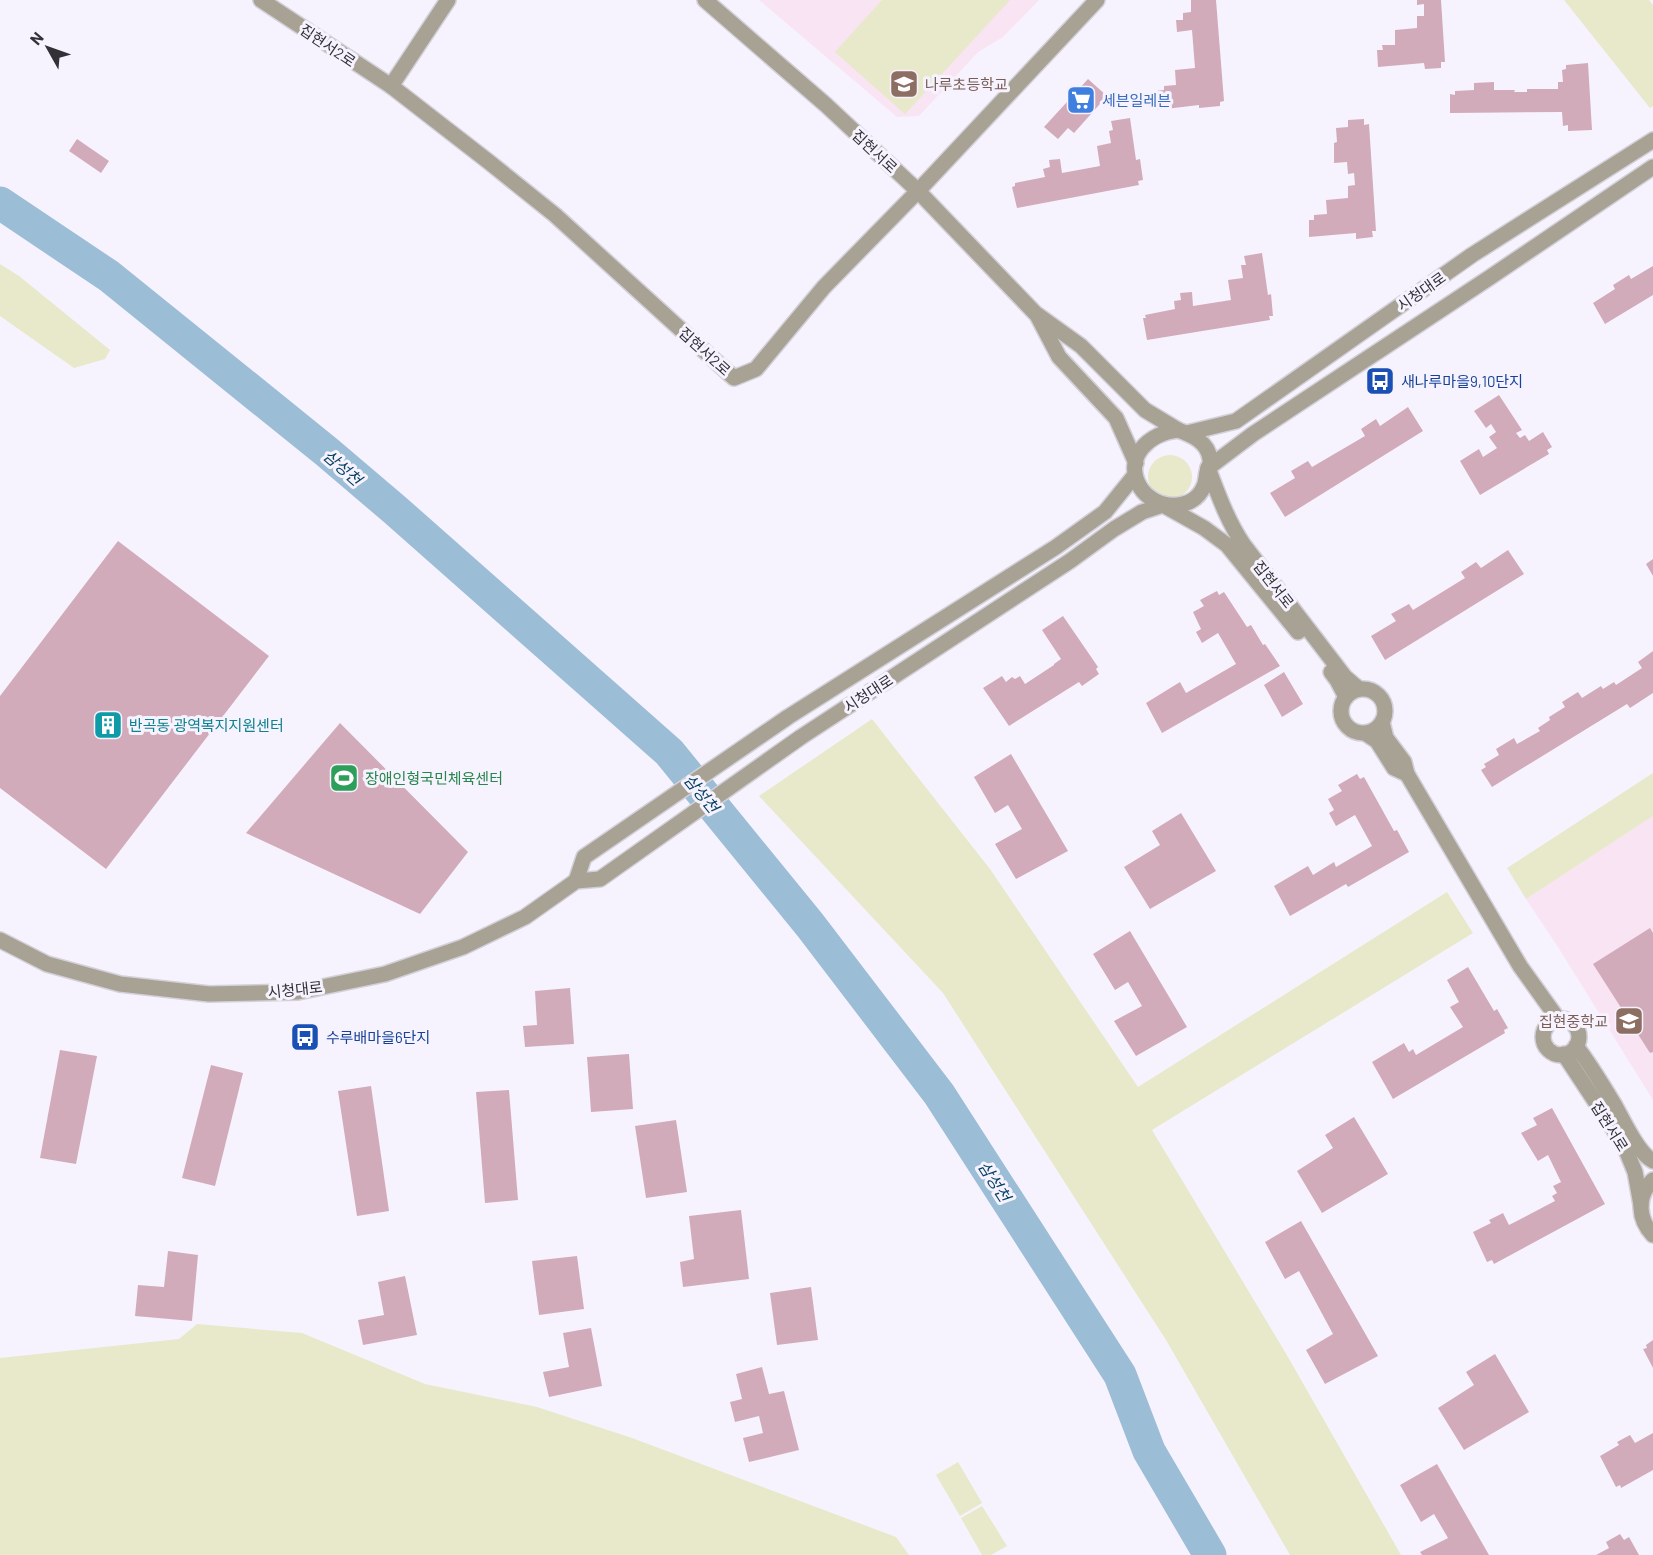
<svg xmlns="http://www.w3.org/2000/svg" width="1653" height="1555" font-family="Barlow,'Noto Sans KR',sans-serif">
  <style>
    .education { fill: #f9e4f3 }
    .green { fill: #e7e9ca }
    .water { fill: #9cbdd6; stroke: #7c93a6; stroke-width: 1.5 }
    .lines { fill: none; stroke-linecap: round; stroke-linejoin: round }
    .river { stroke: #9cbdd6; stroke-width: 33 }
    .building { fill: #d2abbb }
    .minor-casing { stroke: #d4d0da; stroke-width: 18 }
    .tertiary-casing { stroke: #d4d0da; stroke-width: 18 }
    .minor { stroke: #a7a293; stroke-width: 15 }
    .tertiary { stroke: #a7a293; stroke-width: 15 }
    .labels { text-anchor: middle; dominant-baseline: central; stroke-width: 6; stroke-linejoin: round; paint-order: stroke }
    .street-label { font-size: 15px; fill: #333137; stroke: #f7f3fe }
    .education-label { font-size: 15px; fill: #785e54; stroke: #f7f3fe; text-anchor: start }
    .shop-label { font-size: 15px; fill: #366cbe; stroke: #f7f3fe; text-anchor: start }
    .transit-label { font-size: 15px; fill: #164399; stroke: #f7f3fe; text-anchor: start }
    .culture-label { font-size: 15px; fill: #0d838f; stroke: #f7f3fe; text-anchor: start }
    .leisure-label { font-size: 15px; fill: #27864d; stroke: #f7f3fe; text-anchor: start }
    .water-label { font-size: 16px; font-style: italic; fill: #054163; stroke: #f7f3fe }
  </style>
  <rect width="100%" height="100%" fill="#f7f3fe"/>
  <!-- education -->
  <g class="education">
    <polygon points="759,0 1039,0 1003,37 978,52 919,116 897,117"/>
    <polygon points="1653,816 1653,1100 1558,947 1526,899"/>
  </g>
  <!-- green -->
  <g class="green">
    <polygon points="882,0 1010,0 905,114 835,52"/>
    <polygon points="1564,0 1649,0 1653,5 1653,106 1650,108"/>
    <polygon points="0,264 19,276 110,350 105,359 74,368 0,316"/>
    <circle cx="1170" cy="477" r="22"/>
    <polygon points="872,719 990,869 1138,1087 1447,892 1473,933 1152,1130 1288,1357 1401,1555 1290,1555 1166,1340 943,993 759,796"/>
    <polygon points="1653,773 1653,816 1526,899 1507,868"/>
    <polygon points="197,1324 302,1333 425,1384 537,1407 632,1438 896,1537 909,1555 0,1555 0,1358 179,1339"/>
    <polygon points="958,1462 982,1503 960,1516 936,1475"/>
    <polygon points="982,1506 1007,1546 991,1555 982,1555 961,1518"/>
  </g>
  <!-- water -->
  <polygon class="water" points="32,213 72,241 77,256 65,260 18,227 17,214"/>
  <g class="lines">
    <!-- river -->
    <polyline class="river" points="0,203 109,276 327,452 394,509 669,752 810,925 939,1094 1120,1375 1149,1451 1210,1555"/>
  </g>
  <!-- building -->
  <g class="building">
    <polygon points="1191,0 1216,0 1224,101 1220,102 1220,106 1199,108 1199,105 1157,110 1155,91 1164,90 1164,86 1176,85 1175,70 1195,68 1192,30 1177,32 1176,20 1183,20 1183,13 1191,12"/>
    <polygon points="1417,0 1441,0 1445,62 1441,62 1441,68 1425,69 1424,63 1378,67 1377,50 1383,50 1382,45 1395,45 1395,30 1417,28 1417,16 1424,16 1424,4 1417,5"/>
    <polygon points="1588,63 1592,130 1568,131 1568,125 1563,126 1562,112 1450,113 1450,94 1455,95 1455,91 1474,90 1474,83 1494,82 1494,90 1515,90 1514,92 1527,92 1527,89 1558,89 1558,82 1563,82 1562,70 1566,69 1566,65"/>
    <polygon points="1088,79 1107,96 1074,133 1068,128 1058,139 1044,127"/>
    <polygon points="1130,118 1136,160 1140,159 1143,180 1138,181 1139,185 1017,208 1012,187 1015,186 1015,183 1045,177 1043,169 1050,167 1049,160 1060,159 1062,173 1100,166 1097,146 1111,143 1109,131 1113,130 1111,121"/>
    <polygon points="1364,119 1364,125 1369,124 1376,231 1372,231 1373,237 1356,239 1356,233 1309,237 1309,220 1314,220 1314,215 1327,214 1326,200 1348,198 1348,186 1355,185 1354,173 1348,174 1347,162 1334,163 1334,143 1337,142 1336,128 1348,127 1348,120"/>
    <polygon points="77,139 109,161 101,173 69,151"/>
    <polygon points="1262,253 1268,295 1271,294 1273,316 1269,316 1270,320 1147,340 1143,318 1146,318 1145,315 1175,309 1174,301 1181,300 1180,293 1192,292 1193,306 1231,300 1228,280 1243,278 1241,265 1246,265 1244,256"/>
    <polygon points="1653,266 1653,295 1605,324 1593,303 1615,289 1613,285 1629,275 1631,279"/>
    <polygon points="1499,395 1522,430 1516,433 1520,438 1525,435 1529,441 1543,432 1552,447 1547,450 1549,454 1480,495 1460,461 1479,449 1483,457 1497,448 1489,437 1496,432 1491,424 1486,428 1474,411"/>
    <polygon points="1408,407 1423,431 1285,517 1270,493 1295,478 1291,471 1308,461 1312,467 1365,436 1361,429 1376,419 1380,426"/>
    <polygon points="118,541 269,656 106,869 0,788 0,696"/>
    <polygon points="1508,550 1524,574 1385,660 1371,636 1396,621 1391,614 1409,604 1413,610 1465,578 1461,572 1476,562 1481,568"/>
    <polygon points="1653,559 1653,576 1646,564"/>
    <polygon points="1217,591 1219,595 1224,592 1247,627 1251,625 1263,645 1265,644 1280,666 1162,733 1146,703 1180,682 1186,693 1236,664 1218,633 1202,643 1196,632 1201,629 1193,612 1204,606 1200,600"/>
    <polygon points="1063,616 1098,667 1096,669 1099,674 1082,686 1079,682 1009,726 983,688 1002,676 1006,682 1012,677 1015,679 1020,676 1025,684 1054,665 1054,664 1061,659 1042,630"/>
    <polygon points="1653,651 1653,693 1630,708 1627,704 1492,787 1481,770 1486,767 1484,764 1499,755 1496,749 1514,738 1517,744 1540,731 1538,728 1550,720 1549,717 1565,707 1562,702 1578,692 1582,698 1601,686 1603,689 1614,682 1616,685 1642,668 1638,662"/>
    <polygon points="1284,672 1303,704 1282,717 1264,685"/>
    <polygon points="340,723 468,852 420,914 246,833"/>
    <polygon points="1011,754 1068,851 1016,879 995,844 1022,829 1008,805 995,813 974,777"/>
    <polygon points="1357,774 1360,779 1364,777 1394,831 1397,830 1409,852 1348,887 1346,884 1290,916 1274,886 1308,866 1313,875 1334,862 1336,867 1372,846 1355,815 1336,826 1329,813 1334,810 1328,799 1342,791 1338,785"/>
    <polygon points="1181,813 1216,871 1150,909 1124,867 1160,845 1152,831"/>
    <polygon points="1650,928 1653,933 1653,1052 1650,1053 1593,964"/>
    <polygon points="1130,931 1187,1027 1136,1056 1114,1021 1142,1006 1128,982 1115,990 1093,954"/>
    <polygon points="1468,967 1494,1011 1497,1009 1508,1028 1504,1030 1505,1033 1393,1099 1372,1062 1404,1043 1409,1052 1413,1049 1416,1055 1463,1027 1450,1007 1459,1002 1447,980"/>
    <polygon points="570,988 574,1044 525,1047 523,1026 537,1025 535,991"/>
    <polygon points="60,1050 97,1056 76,1164 40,1158"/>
    <polygon points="629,1054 633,1109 591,1112 587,1057"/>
    <polygon points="211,1065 243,1073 215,1186 182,1178"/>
    <polygon points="371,1086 389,1211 357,1216 338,1091"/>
    <polygon points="509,1090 518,1200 485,1203 476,1092"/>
    <polygon points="1552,1108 1605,1204 1494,1264 1492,1260 1487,1262 1473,1232 1491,1223 1489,1220 1503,1213 1509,1225 1555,1201 1552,1196 1557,1193 1553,1186 1561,1182 1548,1155 1538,1161 1521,1133 1537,1125 1533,1118"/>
    <polygon points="1354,1117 1388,1174 1322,1213 1297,1171 1333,1148 1325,1135"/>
    <polygon points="676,1120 687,1192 646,1198 635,1126"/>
    <polygon points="741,1210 749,1279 683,1287 680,1262 694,1259 689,1216"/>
    <polygon points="1301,1221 1378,1356 1325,1384 1306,1350 1333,1334 1299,1271 1285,1279 1265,1242"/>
    <polygon points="168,1251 198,1255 192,1321 135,1316 138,1285 164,1287"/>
    <polygon points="577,1256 584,1309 539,1315 532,1261"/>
    <polygon points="405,1276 417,1335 363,1345 358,1320 384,1315 378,1282"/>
    <polygon points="811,1287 818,1340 777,1345 770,1293"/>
    <polygon points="591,1328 602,1386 549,1397 543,1372 569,1367 563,1333"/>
    <polygon points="1653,1340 1653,1368 1643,1349 1647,1348 1646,1345"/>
    <polygon points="1495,1354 1529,1412 1464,1450 1438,1408 1474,1385 1466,1372"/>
    <polygon points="762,1367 769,1394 784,1391 799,1450 749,1462 743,1438 763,1433 759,1416 735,1422 730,1402 742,1399 736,1374"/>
    <polygon points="1653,1433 1653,1470 1621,1488 1620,1485 1616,1487 1600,1456 1619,1445 1617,1442 1630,1435 1635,1443"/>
    <polygon points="1437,1464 1489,1555 1422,1555 1420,1552 1448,1538 1434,1514 1421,1522 1400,1485"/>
    <polygon points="1620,1534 1624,1540 1629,1537 1639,1555 1596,1555 1609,1548 1606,1542"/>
  </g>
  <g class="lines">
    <!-- minor casing -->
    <g class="minor-casing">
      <g id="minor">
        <polyline points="261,0 391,86 489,162 555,215 734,378 756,369 824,287 918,191 1097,0"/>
        <polyline points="705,0 826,105 918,191 1035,313 1081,346 1145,410 1178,430"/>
        <polyline points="391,86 448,0"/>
        <polyline points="1037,315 1059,357 1116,418 1136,463"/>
        <path d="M1208 468C1218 494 1227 520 1243 544L1345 677 1359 689"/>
        <polyline points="1163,505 1204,528 1227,545 1298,632"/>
        <polyline points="1331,672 1337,680 1346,697"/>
        <circle cx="1363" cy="711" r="22"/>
        <polyline points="1382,722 1386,738 1404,762 1407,774 1520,966 1558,1019"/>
        <polyline points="1368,735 1377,741 1394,768 1407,774"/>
        <circle cx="1561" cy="1037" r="18"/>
        <path d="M1576 1046C1590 1064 1602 1084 1614 1104 1623 1120 1638 1153 1653 1161"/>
        <polyline points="1564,1054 1624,1145 1635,1172 1641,1205"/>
        <path d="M1653 1180C1636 1196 1638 1219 1653 1235"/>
      </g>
    </g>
    <!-- tertiary casing -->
    <g class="tertiary-casing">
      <g id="tertiary">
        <path d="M1178 430C1192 435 1208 442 1210 459 1211 463 1208 468 1207 472 1206 476 1206 482 1204 486 1193 513 1154 510 1140 487 1123 457 1149 433 1178 430Z"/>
        <polyline points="1187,433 1236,421 1472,255 1653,140"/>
        <polyline points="1208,468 1253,434 1489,278 1653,167"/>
        <polyline points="576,881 584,857 788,717 1056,547 1105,512 1135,475"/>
        <polyline points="0,940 47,964 120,984 209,994 298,992 385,974 463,947 525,917 576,881 600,879 801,737 1070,561 1114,529 1142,512 1163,505"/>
      </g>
    </g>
    <!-- minor -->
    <use href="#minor" class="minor"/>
    <!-- tertiary -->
    <use href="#tertiary" class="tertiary"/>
  </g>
  <!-- icons -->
  <defs>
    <g id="school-square" transform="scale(1.5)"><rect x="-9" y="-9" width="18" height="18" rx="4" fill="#8d6e63" stroke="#f7f3fe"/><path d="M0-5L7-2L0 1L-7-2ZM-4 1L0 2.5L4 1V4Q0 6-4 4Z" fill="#fff"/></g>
    <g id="supermarket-square" transform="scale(1.5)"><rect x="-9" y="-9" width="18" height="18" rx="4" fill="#3f7fe0" stroke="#f7f3fe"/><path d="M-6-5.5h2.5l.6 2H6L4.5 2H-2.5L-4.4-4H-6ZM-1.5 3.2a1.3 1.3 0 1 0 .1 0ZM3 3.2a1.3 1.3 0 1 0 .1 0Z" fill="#fff"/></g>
    <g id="bus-square" transform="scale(1.5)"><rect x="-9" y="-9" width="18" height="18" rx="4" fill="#1a4fb4" stroke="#f7f3fe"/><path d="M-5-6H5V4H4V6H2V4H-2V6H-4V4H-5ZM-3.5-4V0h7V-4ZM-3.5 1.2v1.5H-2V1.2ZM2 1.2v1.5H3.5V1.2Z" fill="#fff"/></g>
    <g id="building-square" transform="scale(1.5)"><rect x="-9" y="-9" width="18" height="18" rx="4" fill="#0f9aa8" stroke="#f7f3fe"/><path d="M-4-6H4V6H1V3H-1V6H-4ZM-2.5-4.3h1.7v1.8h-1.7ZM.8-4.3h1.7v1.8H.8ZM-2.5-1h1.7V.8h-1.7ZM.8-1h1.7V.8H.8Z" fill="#fff"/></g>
    <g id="stadium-square" transform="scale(1.5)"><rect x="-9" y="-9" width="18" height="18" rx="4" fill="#2e9e5b" stroke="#f7f3fe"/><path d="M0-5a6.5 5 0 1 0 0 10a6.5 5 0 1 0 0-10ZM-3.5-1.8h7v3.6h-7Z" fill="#fff"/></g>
  </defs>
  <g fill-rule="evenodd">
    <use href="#school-square" x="904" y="84"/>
    <use href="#supermarket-square" x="1081" y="100"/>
    <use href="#bus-square" x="1380" y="381"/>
    <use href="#building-square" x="108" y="725"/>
    <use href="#stadium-square" x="344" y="778"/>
    <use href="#school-square" x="1629" y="1021"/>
    <use href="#bus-square" x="305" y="1037"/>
  </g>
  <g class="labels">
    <!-- street labels -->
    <g class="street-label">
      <text transform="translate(328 45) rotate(34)">집현서2로</text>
      <text transform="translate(875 151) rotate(43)">집현서로</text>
      <text transform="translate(1421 291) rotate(-35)">시청대로</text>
      <text transform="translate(705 351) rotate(42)">집현서2로</text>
      <text transform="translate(1274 584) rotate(52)">집현서로</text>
      <text transform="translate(868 693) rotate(-33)">시청대로</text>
      <text transform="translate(295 989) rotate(-6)">시청대로</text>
      <text transform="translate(1610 1126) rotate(58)">집현서로</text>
    </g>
    <!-- education labels -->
    <g class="education-label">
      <text x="925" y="84">나루초등학교</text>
      <text x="1608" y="1021" text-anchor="end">집현중학교</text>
    </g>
    <!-- shop labels -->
    <g class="shop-label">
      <text x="1102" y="100">세븐일레븐</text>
    </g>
    <!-- transit labels -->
    <g class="transit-label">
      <text x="1401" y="381">새나루마을9,10단지</text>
      <text x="326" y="1037">수루배마을6단지</text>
    </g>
    <!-- culture labels -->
    <g class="culture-label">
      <text x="129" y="725">반곡동 광역복지지원센터</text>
    </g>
    <!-- leisure labels -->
    <g class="leisure-label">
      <text x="365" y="778">장애인형국민체육센터</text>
    </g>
    <!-- water labels -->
    <g class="water-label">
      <text transform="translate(343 467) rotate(41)">삼성천</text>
      <text transform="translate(702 793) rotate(51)">삼성천</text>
      <text transform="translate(995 1181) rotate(57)">삼성천</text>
    </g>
  </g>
  <!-- north arrow -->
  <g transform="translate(48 48) rotate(310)" stroke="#f7f3fe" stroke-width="4.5" paint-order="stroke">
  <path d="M0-4.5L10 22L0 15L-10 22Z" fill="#333137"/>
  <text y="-9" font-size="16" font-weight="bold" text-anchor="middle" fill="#333137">N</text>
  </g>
</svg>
